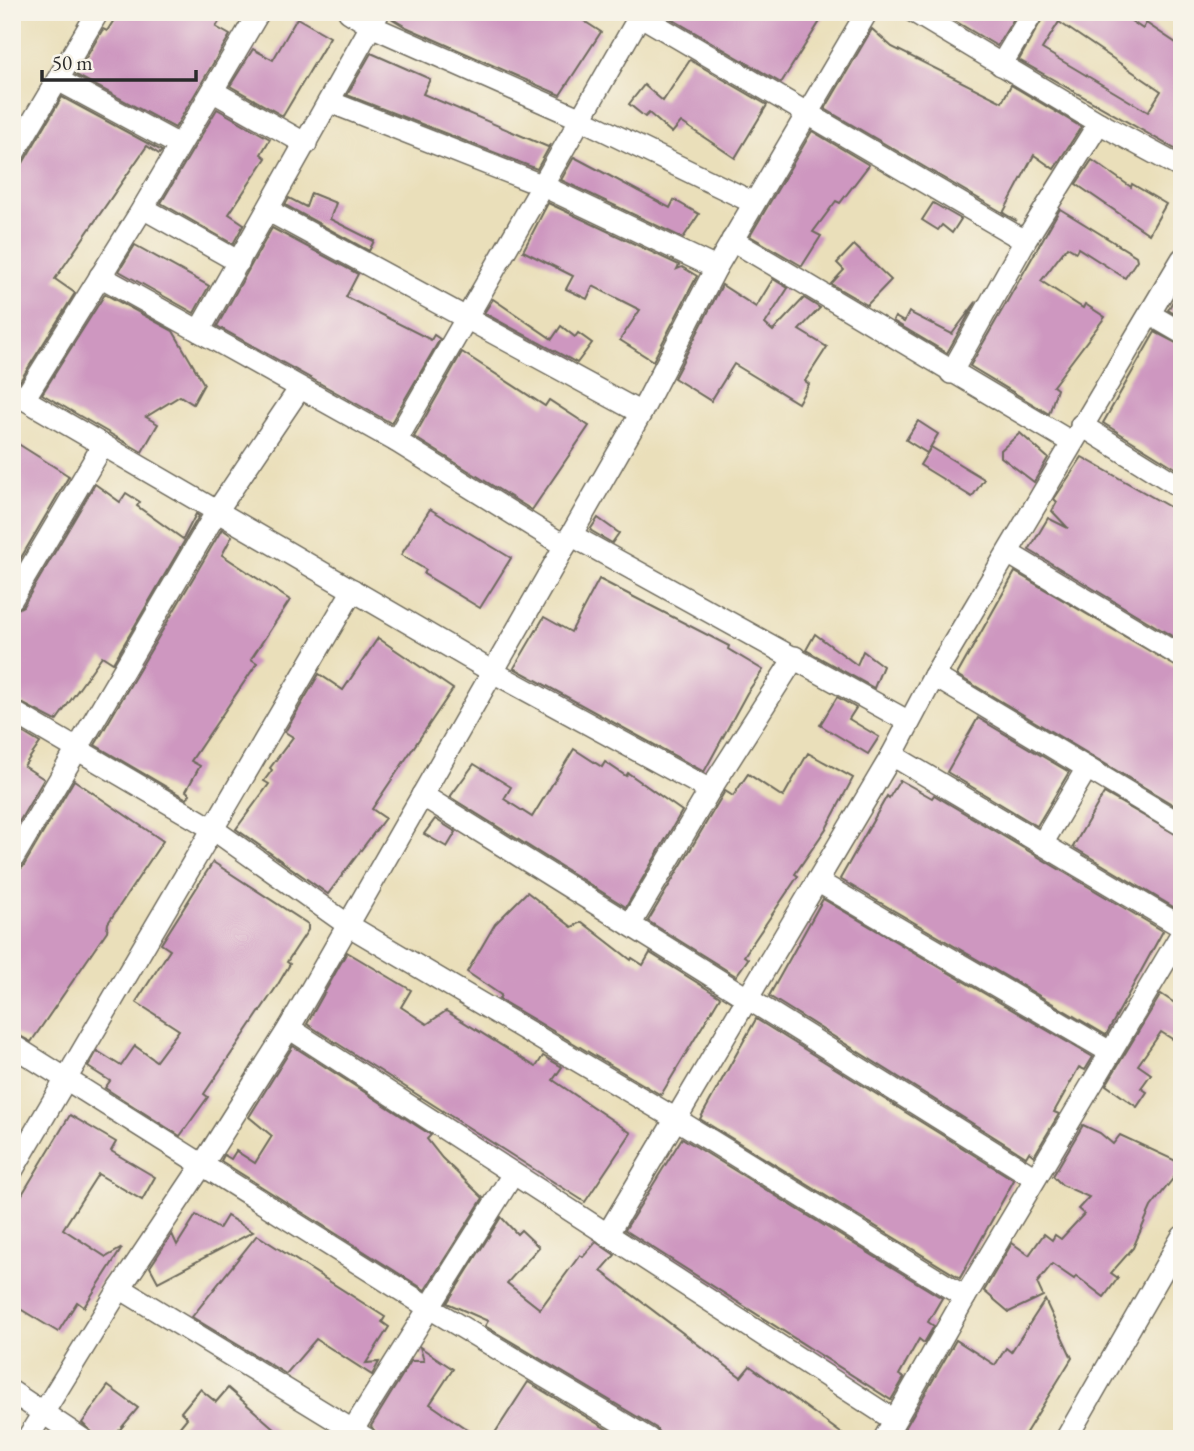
<svg xmlns="http://www.w3.org/2000/svg" width="1194" height="1451" font-family="'EB Garamond',serif">
  <style>
    .building { fill: #ce97c0; fill-rule: evenodd }
    .lines { fill: none; stroke-linecap: round; stroke-linejoin: round }
    .street-casing { stroke: #6e6a5d; stroke-width: 24 }
    .street { stroke: #fff; stroke-width: 21 }
  </style>
  <rect width="100%" height="100%" fill="#f7f3e8"/>
  <filter id="ink" filterUnits="userSpaceOnUse"><feTurbulence type="fractalNoise" baseFrequency=".0143" numOctaves="2"/><feDisplacementMap in="SourceGraphic" scale="14" xChannelSelector="R" yChannelSelector="G"/><feConvolveMatrix kernelMatrix="1 2 1 2 8 2 1 2 1" color-interpolation-filters="sRGB"/></filter>
  <filter id="wash" filterUnits="userSpaceOnUse"><feTurbulence type="fractalNoise" baseFrequency=".00686" numOctaves="4" result="noise"/><feDisplacementMap in="SourceGraphic" scale="28" xChannelSelector="R" yChannelSelector="G"/><feGaussianBlur stdDeviation="1.57" result="paint"/><feColorMatrix in="noise" values="0 0 0 0 0 0 0 0 0 0 0 0 0 0 0 0 0 1.4 0 .05"/><feComposite in="paint" operator="in"/></filter>
  <g filter="url(#wash)">
    <rect width="100%" height="100%" fill="#eadfba"/>
    <g id="blocks">
      <!-- building -->
      <g class="building">
        <polygon points="119,12 225,12 216,27 230,35 175,128 76,75 103,29 107,31"/>
        <polygon points="392,12 570,12 601,32 560,95 406,27 391,18"/>
        <polygon points="660,12 826,12 781,83"/>
        <polygon points="940,12 1018,12 997,46"/>
        <path d="M1046 12H1118L1143 29 1146 23 1182 47V153L1019 60ZM1059 22 1161 91 1148 112 1042 49Z"/>
        <polygon points="297,18 330,37 283,116 230,86 253,49 273,60"/>
        <polygon points="872,29 892,47 1002,102 1011,85 1081,127 1054,169 1034,155 1003,213 1017,221 825,109"/>
        <polygon points="371,53 430,79 423,94 548,147 551,144 537,169 347,95"/>
        <polygon points="690,60 767,105 735,158 681,122 672,133 649,113 645,117 629,104 644,85 663,101"/>
        <polygon points="62,97 162,151 159,154 147,146 55,279 75,293 20,381 12,379 12,169 23,163"/>
        <polygon points="217,109 270,139 261,154 266,158 229,214 244,224 233,244 161,203"/>
        <polygon points="812,131 869,165 840,203 836,201 813,232 821,236 802,266 750,236"/>
        <polygon points="574,157 670,208 674,200 699,214 683,238 561,180"/>
        <polygon points="1092,160 1131,187 1132,184 1166,204 1149,234 1076,184"/>
        <polygon points="311,193 336,203 330,219 374,241 369,251 285,205 289,198 306,207"/>
        <polygon points="548,203 679,265 677,269 682,267 697,276 653,361 620,340 640,310 593,286 587,299 566,289 573,276 523,251"/>
        <polygon points="933,203 961,219 952,233 942,225 938,230 922,220"/>
        <polygon points="1060,209 1136,256 1137,260 1125,278 1078,248 1076,252 1067,247 1041,281 1083,308 1085,304 1105,317 1053,386 1057,389 1049,414 970,366"/>
        <polygon points="272,228 358,274 346,297 431,340 434,335 440,339 391,423 217,326"/>
        <polygon points="135,245 209,286 194,313 119,271"/>
        <polygon points="854,245 891,280 867,305 831,284 844,270 837,263"/>
        <polygon points="773,279 788,288 765,324 773,331 804,298 820,308 799,330 827,347 805,381 809,384 798,403 734,364 711,401 674,378 722,285 756,307"/>
        <polygon points="1182,285 1182,318 1168,310"/>
        <polygon points="105,294 173,331 204,384 193,404 180,396 146,417 158,424 142,452 42,394"/>
        <polygon points="493,299 552,339 561,326 575,337 578,333 592,343 577,363 484,313"/>
        <polygon points="976,302 947,353 893,321 895,317 904,322 909,312 952,334"/>
        <polygon points="1155,332 1182,346 1182,472 1103,423"/>
        <polygon points="462,352 545,406 549,400 589,426 532,510 414,437"/>
        <polygon points="918,421 938,434 927,453 906,440"/>
        <polygon points="1020,433 1048,458 1034,482 1001,457 1001,450"/>
        <polygon points="12,440 69,476 12,573"/>
        <polygon points="931,447 984,479 972,497 920,465"/>
        <polygon points="1082,457 1182,514 1182,642 1029,550 1048,518 1068,528 1052,511 1057,502 1054,499"/>
        <polygon points="95,484 120,502 126,493 140,502 137,506 183,539 196,514 199,516 113,663 102,656 56,721 12,698 12,612 23,606"/>
        <polygon points="430,509 511,558 480,608 424,574 426,570 401,555"/>
        <polygon points="598,518 619,533 612,543 590,530"/>
        <polygon points="222,529 232,536 222,555 290,600 251,659 257,663 191,761 200,766 186,791 190,794 187,799 95,745"/>
        <polygon points="1015,572 1182,670 1182,810 957,675"/>
        <polygon points="599,579 729,646 728,649 763,670 747,693 704,772 514,668 544,617 571,632"/>
        <polygon points="815,634 857,665 863,651 883,666 874,688 806,650"/>
        <polygon points="378,638 453,689 372,809 385,818 328,894 236,829 269,784 264,781 272,770 270,768 293,737 285,732 319,674 343,690"/>
        <polygon points="837,697 856,708 849,719 879,737 868,754 820,725"/>
        <polygon points="978,718 1069,772 1037,826 947,772"/>
        <polygon points="12,726 40,743 24,766 44,779 12,834"/>
        <polygon points="574,749 602,767 605,762 626,776 628,773 682,811 626,907 450,797 474,764 511,787 504,799 532,817"/>
        <polygon points="808,753 853,778 827,827 795,874 798,876 744,956 748,959 736,976 648,921 725,791 733,796 748,774 783,797"/>
        <polygon points="74,780 163,841 108,923 107,931 31,1042 12,1032 12,873 23,867"/>
        <polygon points="900,780 932,798 934,795 1163,931 1106,1035 840,879 887,796 889,798"/>
        <polygon points="1104,793 1182,838 1182,896 1175,908 1073,847"/>
        <polygon points="435,819 456,832 447,847 424,834"/>
        <polygon points="213,862 308,924 308,930 287,962 290,964 277,986 204,1094 208,1097 180,1136 105,1088 110,1081 88,1067 97,1051 121,1066 135,1046 156,1061 179,1030 136,1002 170,950 161,944"/>
        <polygon points="527,892 572,927 582,922 631,960 632,958 643,965 650,953 720,997 661,1095 499,999 501,995 467,972 495,924"/>
        <polygon points="823,899 1093,1057 1085,1070 1079,1067 1054,1112 1059,1114 1034,1156 1029,1152 1026,1157 769,996"/>
        <polygon points="347,952 411,990 401,1007 427,1024 446,1011 536,1067 543,1056 562,1067 553,1080 631,1133 585,1202 307,1024"/>
        <polygon points="1161,994 1182,1008 1182,1045 1161,1032 1138,1065 1151,1074 1141,1088 1147,1092 1137,1107 1106,1085"/>
        <polygon points="756,1019 1014,1180 960,1278 700,1119"/>
        <polygon points="293,1046 431,1135 427,1139 442,1158 483,1198 425,1290 221,1161 224,1155 231,1159 236,1151 255,1163 272,1136 249,1117"/>
        <polygon points="70,1115 116,1142 111,1151 155,1177 142,1200 98,1174 63,1229 106,1257 122,1248 84,1307 77,1302 58,1332 12,1304 12,1211"/>
        <polygon points="1083,1125 1100,1133 1113,1144 1120,1135 1174,1160 1182,1167 1151,1207 1133,1248 1111,1273 1118,1278 1104,1297 1076,1276 1074,1279 1052,1264 1037,1283 1043,1296 1009,1312 984,1291 1012,1243 1029,1255 1044,1234 1052,1240 1055,1235 1061,1239 1084,1214 1078,1209 1089,1197 1062,1185 1053,1176"/>
        <polygon points="682,1138 942,1298 928,1322 934,1326 924,1343 919,1339 899,1375 904,1378 891,1400 625,1230"/>
        <polygon points="196,1215 219,1229 227,1216 253,1232 158,1282 150,1267 172,1234 177,1245"/>
        <polygon points="501,1217 517,1234 521,1230 539,1247 507,1283 540,1309 580,1255 583,1257 596,1242 615,1255 601,1271 741,1377 750,1366 849,1439 662,1439 656,1428 485,1326 488,1321 447,1303"/>
        <polygon points="257,1235 385,1317 382,1322 389,1327 366,1363 379,1362 372,1375 316,1339 286,1374 192,1317"/>
        <polygon points="1045,1300 1072,1358 1022,1439 899,1439 956,1340 995,1365 1006,1348 1011,1352"/>
        <polygon points="420,1347 453,1369 430,1404 481,1439 380,1439 371,1426 411,1361 424,1361"/>
        <polygon points="528,1382 623,1439 491,1439"/>
        <polygon points="108,1386 138,1408 112,1439 95,1439 93,1433 82,1423"/>
        <polygon points="228,1388 286,1439 170,1439 187,1418 181,1412 200,1389 216,1402"/>
      </g>
    </g>
  </g>
  <g filter="url(#ink)">
    <use href="#blocks" fill-opacity="0" stroke="#6e6a5d" stroke-width="2"/>
    <g class="lines">
      <!-- street casing -->
      <g class="street-casing">
        <g id="street">
          <polyline points="349,12 371,26 579,118 754,203"/>
          <polyline points="379,12 199,331 396,441 565,546"/>
          <polyline points="634,12 1025,241"/>
          <polyline points="914,12 1099,123 1182,168"/>
          <polyline points="1001,65 1033,12"/>
          <polyline points="58,80 179,145"/>
          <polyline points="214,92 306,144"/>
          <polyline points="330,102 541,185 716,268"/>
          <polyline points="12,156 98,12"/>
          <polyline points="143,208 239,262"/>
          <polyline points="269,211 641,413"/>
          <polyline points="732,240 1071,442"/>
          <polyline points="100,276 199,331"/>
          <polyline points="1151,315 1182,333"/>
          <polyline points="951,373 1025,241 1099,123"/>
          <polyline points="12,392 493,672 710,790"/>
          <polyline points="24,399 143,208 259,12"/>
          <polyline points="1081,425 1182,488"/>
          <polyline points="396,441 642,12"/>
          <polyline points="571,535 909,722"/>
          <polyline points="1008,553 1182,657"/>
          <polyline points="12,599 103,445"/>
          <polyline points="934,676 1182,825"/>
          <polyline points="12,711 213,829 348,925 676,1119 965,1297"/>
          <polyline points="892,755 1182,927"/>
          <polyline points="422,795 1035,1178"/>
          <polyline points="1042,844 1087,768"/>
          <polyline points="12,860 217,511 300,388"/>
          <polyline points="817,881 1110,1052"/>
          <polyline points="630,925 710,790 795,657"/>
          <polyline points="289,1028 894,1420"/>
          <polyline points="12,1045 428,1307 649,1439"/>
          <polyline points="12,1171 353,590"/>
          <polyline points="607,1235 892,755 934,676 1182,259"/>
          <polyline points="120,1288 367,1439"/>
          <polyline points="12,1392 82,1439"/>
          <polyline points="27,1439 120,1288 203,1164 289,1028 641,413 716,268 867,12"/>
          <polyline points="347,1439 513,1174"/>
          <polyline points="884,1439 965,1297 1182,933"/>
          <polyline points="1066,1439 1182,1237"/>
        </g>
      </g>
      <!-- street -->
      <use href="#street" class="street"/>
    </g>
  </g>
  <!-- margin -->
  <rect width="1194" height="1451" fill="none" stroke="#f7f3e8" stroke-width="42"/>
  <!-- scale -->
  <path d="M42 70v10h154v-10" fill="none" stroke="#2b2b2b" stroke-width="3.5"/>
  <text x="52" y="70" font-size="21" fill="#2b2b2b" stroke="#f7f3e8" stroke-width="5" paint-order="stroke">50 m</text>
</svg>
